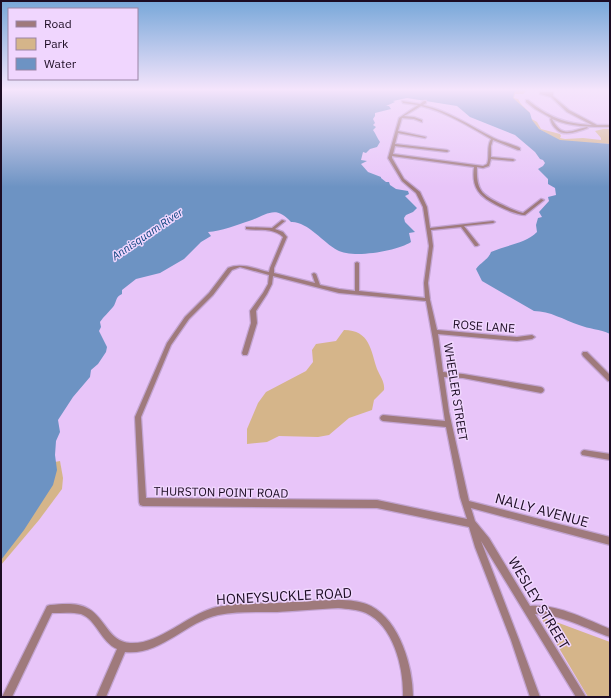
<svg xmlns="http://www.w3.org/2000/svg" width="611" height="698" font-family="'IBM Plex Sans',sans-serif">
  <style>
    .green { fill: #d5b58a }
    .water { fill: #6d93c3 }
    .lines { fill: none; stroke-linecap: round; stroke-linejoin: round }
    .minor-casing { stroke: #c3a4d2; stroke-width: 2.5 }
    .minor { fill: #9f7a7c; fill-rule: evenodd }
    .labels { text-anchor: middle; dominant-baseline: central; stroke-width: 3; stroke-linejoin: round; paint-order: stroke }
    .far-water-label { font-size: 11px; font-style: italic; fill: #0c437e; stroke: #f0d6fe }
    .street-label { font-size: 12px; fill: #1c0c23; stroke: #f0d6fe }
    .near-street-label { font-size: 14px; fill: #1c0c23; stroke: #f0d6fe }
  </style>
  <rect width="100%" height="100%" fill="#e8c5f9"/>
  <!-- green -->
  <g class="green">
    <polygon points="483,89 522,89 526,91 523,94 515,94 514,98 518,99 521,104 530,113 530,118 537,122 541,129 560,134 561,136 560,138 565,139 583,138 601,140 601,138 595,131 603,129 609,129 610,144 560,141 478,95"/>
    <path d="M344 330C370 330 371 351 377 369 380 376 385 382 384 390L374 400 372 410 349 418 329 435 318 437 279 436 267 442 247 444V429L258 403 266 392 306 371 313 362 312 350 316 344 336 341Z"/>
    <polygon points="60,461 63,478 62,489 39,520 1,565 1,527 39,465"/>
    <polygon points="540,616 610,642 610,697 588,697"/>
  </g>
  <!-- water -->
  <path class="water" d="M1 89H518L514 93 513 98 530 113 532 120 539 129 560 140 610 144V334C600 329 589 329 579 325 564 320 550 311 534 311L482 281 476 269C481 262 488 260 491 252 506 245 525 244 537 232L536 225 538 218 542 217 539 212 549 201 548 197 556 195 555 188 548 184V179L538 169 543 166 545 163 543 160 540 159 535 152 515 135 470 117 457 106 407 98 393 101 395 102 386 106H389L391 109 375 113V116L373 119 375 123 373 125 376 127 373 130C376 134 377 138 380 142L377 147 370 149 366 153 363 152 361 160 367 161 361 164 368 172 381 177V178L386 182H389L390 185 396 189 408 191 409 194 405 196 417 208 413 212 406 215 404 218 405 222 415 232 409 233 411 242C397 251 353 259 337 250 324 243 307 221 291 222 275 204 267 215 249 221 237 225 221 231 208 232L211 236 201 242 184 259 160 273 136 279 122 290V294C115 297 117 302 113 307 109 312 104 316 100 322L101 327 99 331 107 347 106 352 98 364 91 370 90 377 73 397 58 420 60 432 56 441 55 455 57 470 53 485 24 530 1 560Z"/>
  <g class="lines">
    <!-- minor casing -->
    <g class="minor-casing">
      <g id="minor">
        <path d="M540 92H553V96L569 110 597 125H610V127C590 127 571 127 552 119 562 138 570 131 587 127L588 128C580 131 564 137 557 130 553 127 551 123 550 119L551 118 535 109 526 102V100H528C548 117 566 124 592 125L567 112 551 97 540 94Z"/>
        <path d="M402 101 420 104 424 101H426V103L423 105C449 111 470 126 494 138 502 142 512 144 520 148V150H518L493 140 491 146V157L513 159 515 160 513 161 491 159 489 166 483 168 477 167C476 191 482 195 503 205 509 208 516 211 523 213L541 199 544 200 525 215C514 215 484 201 478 191 473 184 473 175 474 167L392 156V158L404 179 420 192 427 207 430 228 493 221 495 222 493 223 464 226 479 245 477 246H475L461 227 431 230 433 246 428 283 430 300 437 330 517 337 532 335 535 337 532 339 517 341 438 334 443 372 463 374 541 387 543 388 544 390 543 392 541 393 463 378 444 377 449 412 469 501 610 537V545L471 508 475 521 489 538 530 606C558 604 585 619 610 629V637C587 629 560 614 535 614L586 697H576L481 541 519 640 540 697H530L511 640 475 547 469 527 377 508 143 506 140 505 139 502 135 417 167 343 185 317 209 293 228 268C241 262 256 269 269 272L270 268 283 237C273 227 258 231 246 229V227L272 228 282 220 285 221 275 229 283 232 287 237 274 268V273L315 283 312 274 314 273 316 274 320 285 339 289 355 291V263L357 262 359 263V291L425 298 424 283 429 246 423 207 416 193 402 181 388 158 399 118 418 105 403 103ZM421 106C446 112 468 126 491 139 486 147 490 156 487 164L483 166 393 154 395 146 447 152 449 151 447 150 395 144 398 133 425 138 426 137 398 131 402 118 414 119 422 122V120L414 117 404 116ZM240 267 269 275 268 284 263 293 250 311 251 323 242 353 243 355H247L248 353 257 323 256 311 267 294 272 284 273 276 339 293 426 301 433 340 445 421 383 415 381 416 380 418 381 420 383 421 446 427 460 497 467 519 377 500 146 498 141 417 171 345 189 319 213 295 232 270Z"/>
        <polygon points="583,352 587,352 610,375 610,381 608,381 583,356 582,354"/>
        <polygon points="584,450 610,454 610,460 582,455 581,453 582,451"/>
        <path d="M338 600C349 600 361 601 371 606 400 621 413 667 413 697H403C404 669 394 626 366 613 357 609 347 609 338 608 317 609 297 611 277 612 257 612 237 611 218 615 186 622 160 656 125 652L106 697H96L117 649C101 642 96 619 81 614 72 612 62 613 52 613L12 697H2L47 606 50 605C63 604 77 602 89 609 105 618 109 642 130 643 158 645 186 616 213 608 234 602 256 604 277 603 297 602 318 600 338 600Z"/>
      </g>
    </g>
    <!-- minor -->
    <use href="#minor" class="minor"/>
  </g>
  <!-- sky -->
  <linearGradient id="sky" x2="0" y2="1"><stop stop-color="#77a7d9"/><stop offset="0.48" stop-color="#f5e5fc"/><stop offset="1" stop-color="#f5e5fc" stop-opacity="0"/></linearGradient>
  <rect width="611" height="187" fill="url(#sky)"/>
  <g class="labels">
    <!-- far-water labels -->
    <g class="far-water-label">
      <text transform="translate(147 234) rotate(-34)">Annisquam River</text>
    </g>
    <!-- street labels -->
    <g class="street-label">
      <text transform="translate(484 326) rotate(4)">ROSE LANE</text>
      <text transform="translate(456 392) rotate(81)">WHEELER STREET</text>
      <text transform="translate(221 492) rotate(1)">THURSTON POINT ROAD</text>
    </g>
    <!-- near-street labels -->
    <g class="near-street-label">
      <text transform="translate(542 510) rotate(15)">NALLY AVENUE</text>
      <text transform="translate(284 596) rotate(-3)">HONEYSUCKLE ROAD</text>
      <text transform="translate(539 603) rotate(59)">WESLEY STREET</text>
    </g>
  </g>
  <!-- border -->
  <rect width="611" height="698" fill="none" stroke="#1c0c23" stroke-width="4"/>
  <!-- legend -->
  <rect x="8" y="8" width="130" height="72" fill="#f0d6fe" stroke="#9b85a6"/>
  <rect x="16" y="21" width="20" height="6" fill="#9f7a7c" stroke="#9b85a6"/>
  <text x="44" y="28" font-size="12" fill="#1c0c23">Road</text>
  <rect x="16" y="38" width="20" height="12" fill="#d5b58a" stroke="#9b85a6"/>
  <text x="44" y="48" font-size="12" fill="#1c0c23">Park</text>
  <rect x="16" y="58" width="20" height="12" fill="#6d93c3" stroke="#9b85a6"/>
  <text x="44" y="68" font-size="12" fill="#1c0c23">Water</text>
</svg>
